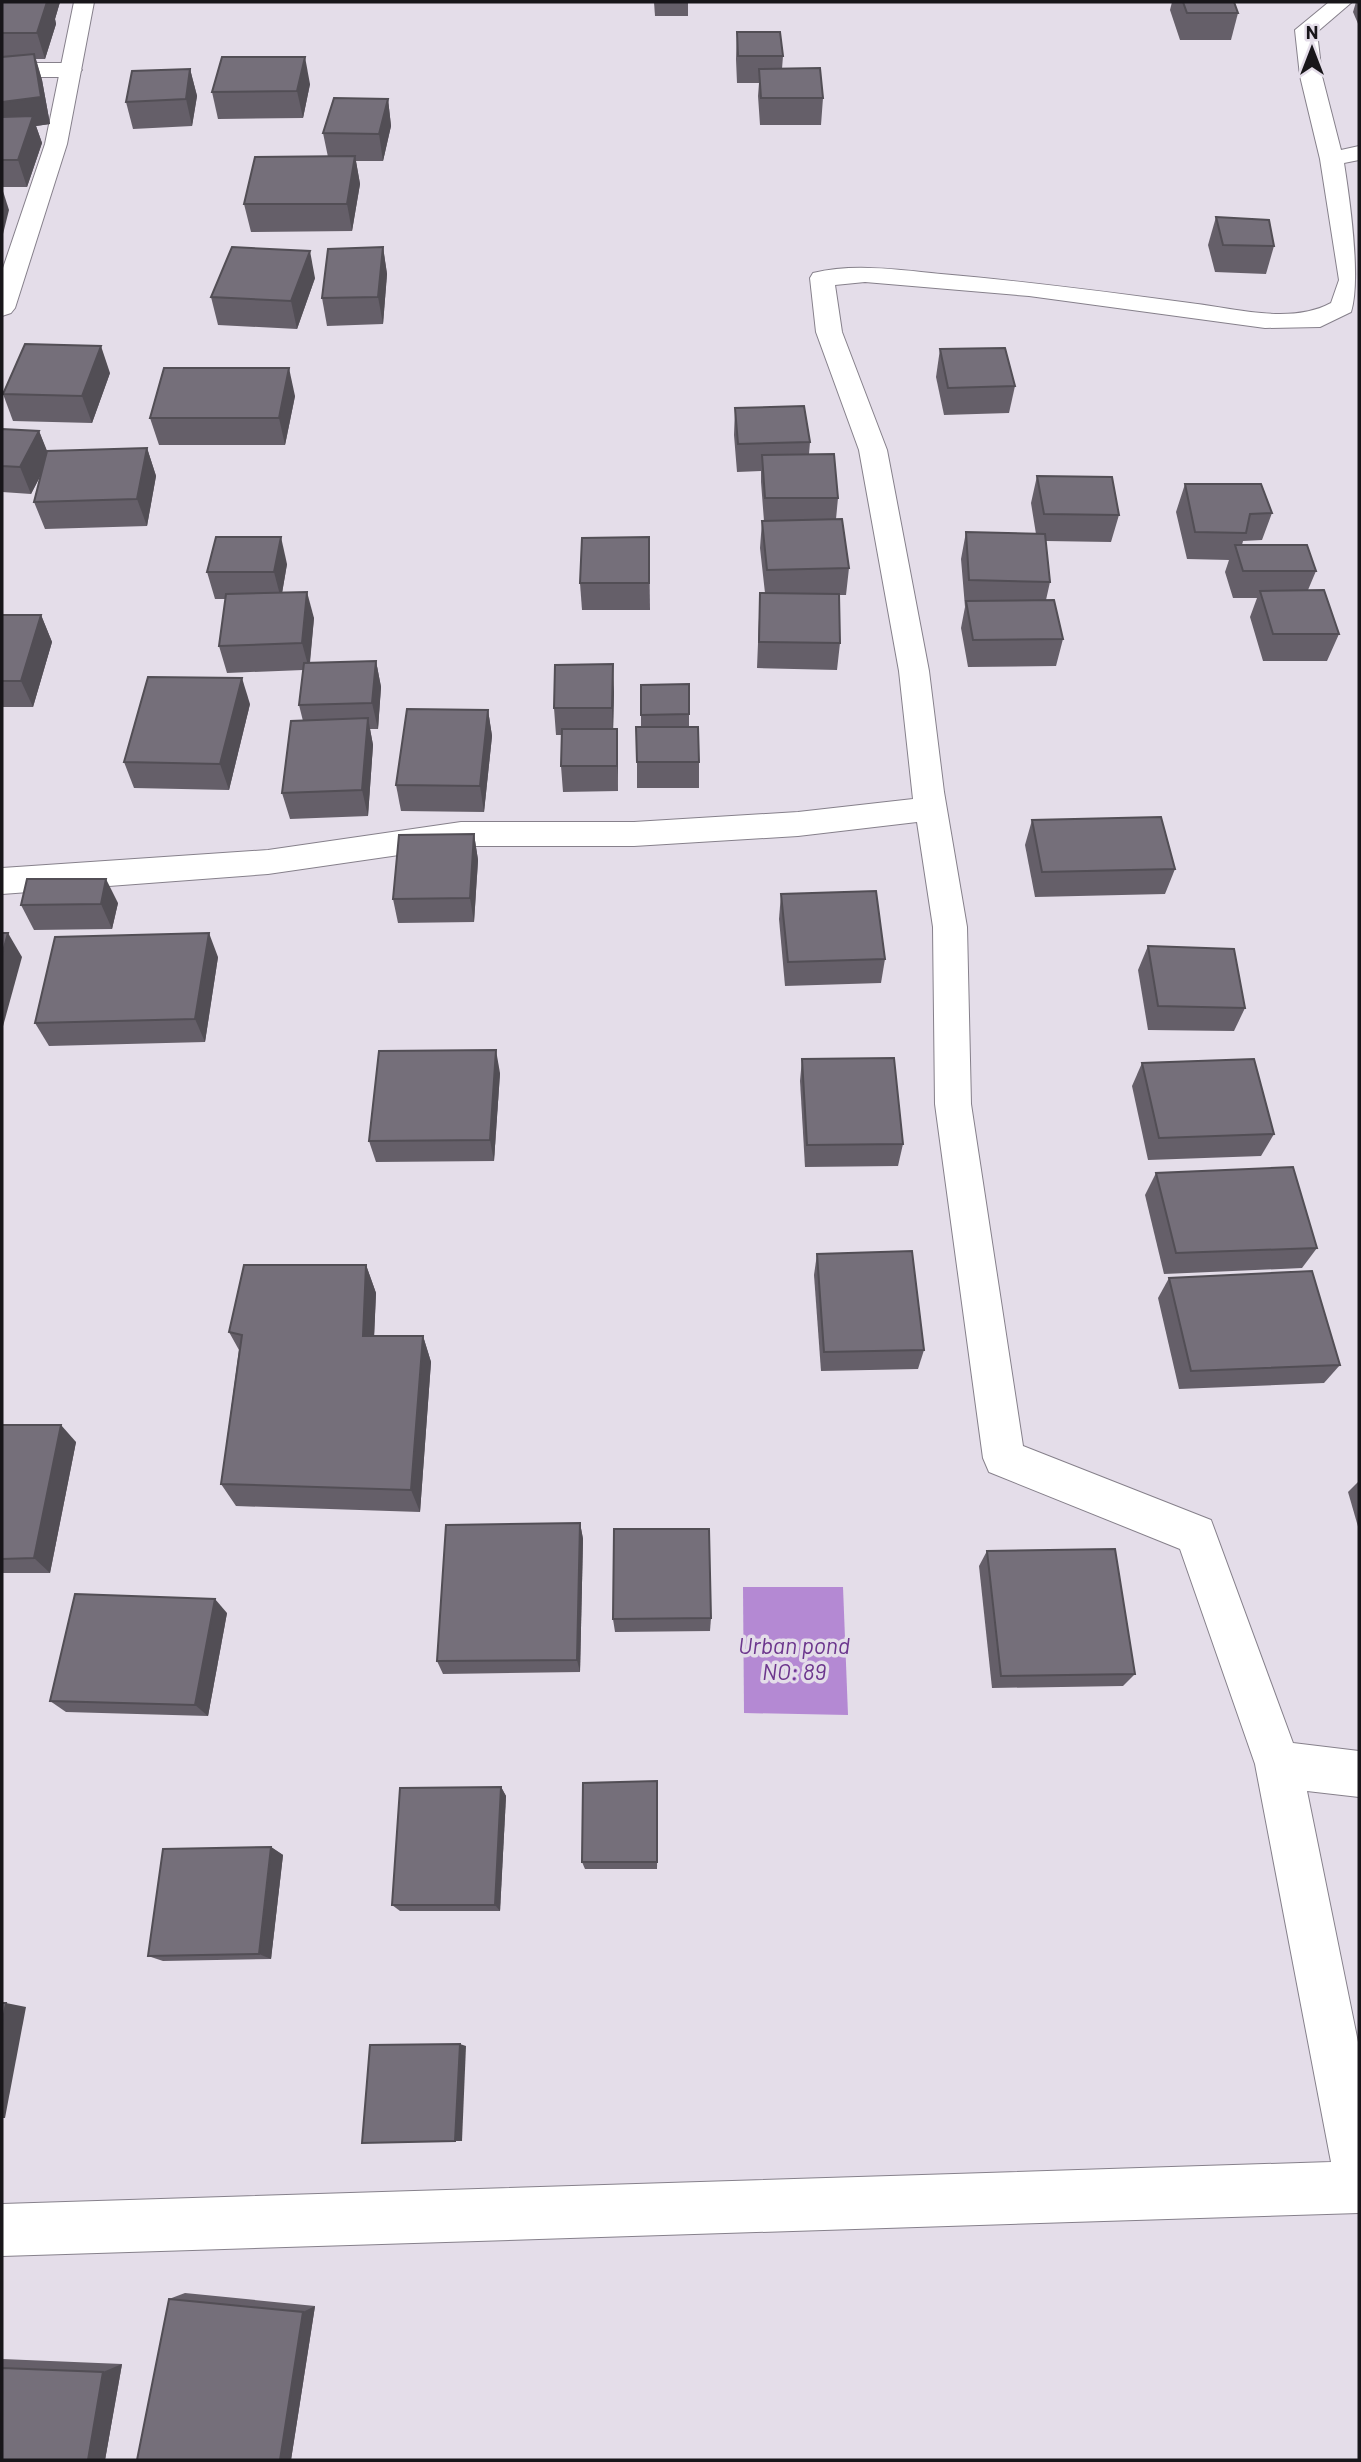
<svg xmlns="http://www.w3.org/2000/svg" width="1361" height="2462" font-family="Barlow,sans-serif">
  <style>
    .water { fill: #b489d3 }
    .lines { fill: none; stroke-linecap: round; stroke-linejoin: round }
    .street-casing { stroke: #86808b; stroke-width: 2 }
    .secondary-casing { stroke: #86808b; stroke-width: 2 }
    .street { fill: #fff; fill-rule: evenodd }
    .secondary { fill: #fff; fill-rule: evenodd }
    .wall { fill: #655f69 }
    .shaded-wall { fill: #524e55 }
    .building { fill: #756f7a; stroke: #524e55; stroke-width: 2 }
    .labels { text-anchor: middle; dominant-baseline: central; stroke-width: 7; stroke-linejoin: round; paint-order: stroke }
    .water-label { font-size: 23px; font-style: italic; fill: #6c368d; stroke: #e4dde9 }
  </style>
  <rect width="100%" height="100%" fill="#e4dde9"/>
  <!-- water -->
  <polygon class="water" points="743,1587 843,1587 848,1715 744,1713"/>
  <g class="lines">
    <!-- street casing -->
    <g class="street-casing">
      <g id="street">
        <path d="M1329 2H1352L1317 32 1322 76 1341 150 1359 146V160L1344 163C1350 201 1361 280 1351 312L1320 327 1265 328 1029 296 865 282 835 285 842 332 887 450 929 671 944 792 967 927 971 1104 1023 1446 1211 1520 1293 1743 1359 1751V1797L1307 1791 1359 2047V2213L2 2256V2204L1331 2162 1255 1764 1180 1549 989 1472 983 1458 935 1104 933 927 917 822 798 836 634 846H461L268 874 2 894V868L268 850 461 822H634L798 812 913 799 899 671 859 450 816 332 810 278 813 273C854 263 899 270 941 274 1024 281 1107 292 1190 303 1233 308 1291 325 1331 303L1339 280 1320 159 1300 76 1295 30Z"/>
        <polygon points="2,63 71,63 82,70 71,77 2,77"/>
      </g>
    </g>
    <!-- secondary casing -->
    <g class="secondary-casing">
      <polygon id="secondary" points="74,2 94,2 67,144 15,308 11,313 2,316 2,271 45,144"/>
    </g>
    <!-- street -->
    <use href="#street" class="street"/>
    <!-- secondary -->
    <use href="#secondary" class="secondary"/>
  </g>
  <!-- wall -->
  <g class="wall">
    <polygon points="2,2 60,2 55,19 56,24 45,59 36,59 42,80 50,124 36,126 42,143 27,187 2,187"/>
    <polygon points="654,2 688,2 688,16 655,16"/>
    <polygon points="1172,2 1234,2 1238,13 1231,40 1180,40 1170,10"/>
    <polygon points="1356,2 1359,2 1359,26 1353,12"/>
    <polygon points="737,32 783,56 782,69 823,98 821,125 760,125 758,96 759,83 737,83 736,59"/>
    <polygon points="190,69 197,96 192,126 133,129 126,102"/>
    <polygon points="310,84 303,118 218,119 212,92"/>
    <polygon points="388,99 391,126 383,161 356,161 360,184 352,231 251,232 244,204 328,157 323,133"/>
    <polygon points="1216,217 1274,246 1266,274 1215,272 1208,245"/>
    <polygon points="383,247 387,274 383,324 327,326 322,298"/>
    <polygon points="315,278 297,329 218,325 211,297"/>
    <polygon points="940,349 1015,386 1009,413 944,415 936,377"/>
    <polygon points="110,373 92,423 13,421 3,394"/>
    <polygon points="295,396 285,445 159,445 150,418"/>
    <polygon points="735,408 810,442 809,454 838,498 836,519 849,568 846,595 839,595 840,643 837,670 757,668 760,593 765,593 760,548 762,521 764,521 761,482 761,471 737,472 734,435"/>
    <polygon points="2,429 39,431 47,452 147,448 156,476 147,526 45,529 34,502 41,474 31,494 2,492"/>
    <polygon points="1037,476 1119,515 1111,542 1046,541 1050,582 1046,600 1063,639 1056,666 968,667 961,628 965,607 961,559 966,532 1036,534 1031,503"/>
    <polygon points="1185,484 1272,513 1262,540 1243,541 1242,545 1316,571 1308,590 1339,634 1327,661 1263,661 1250,617 1257,598 1233,598 1225,572 1229,560 1187,559 1176,512"/>
    <polygon points="649,537 650,610 582,610 580,583"/>
    <polygon points="287,564 282,593 314,618 310,663 376,661 381,687 378,729 370,729 373,745 368,816 290,819 282,793 303,721 299,705 303,670 227,673 219,646 226,599 215,599 207,572"/>
    <polygon points="2,615 41,615 52,642 33,707 2,707"/>
    <polygon points="689,684 689,727 699,762 699,788 637,788 637,762 641,727 641,685"/>
    <polygon points="614,691 613,729 617,729 618,791 563,792 561,766 562,735 556,735 554,708"/>
    <polygon points="250,704 229,790 134,788 124,762"/>
    <polygon points="488,710 492,736 484,812 401,811 396,785"/>
    <polygon points="1032,820 1175,869 1165,894 1035,897 1025,845"/>
    <polygon points="474,834 478,860 474,922 398,923 393,899"/>
    <polygon points="781,894 885,959 881,983 785,986 779,919"/>
    <polygon points="118,903 112,929 34,930 21,905"/>
    <polygon points="1148,946 1245,1008 1234,1031 1148,1030 1138,970"/>
    <polygon points="218,957 205,1042 49,1046 35,1023"/>
    <polygon points="802,1059 903,1144 898,1166 805,1167 800,1081"/>
    <polygon points="1142,1063 1274,1134 1261,1156 1148,1160 1132,1086"/>
    <polygon points="500,1073 494,1161 376,1162 369,1141"/>
    <polygon points="1156,1173 1317,1248 1302,1268 1164,1274 1145,1195"/>
    <polygon points="817,1254 924,1350 918,1369 821,1371 814,1275"/>
    <polygon points="366,1265 376,1293 374,1336 423,1336 431,1362 420,1512 236,1506 221,1484 239,1350 229,1332"/>
    <polygon points="1169,1278 1340,1365 1324,1383 1179,1389 1158,1298"/>
    <polygon points="2,1425 76,1442 50,1573 2,1573"/>
    <polygon points="1359,1481 1359,1530 1348,1492"/>
    <polygon points="580,1523 583,1539 580,1672 443,1674 437,1661"/>
    <polygon points="987,1551 1135,1674 1123,1686 992,1688 979,1566"/>
    <polygon points="227,1613 208,1716 66,1712 50,1701"/>
    <polygon points="711,1618 710,1631 615,1632 613,1619"/>
    <polygon points="657,1781 657,1869 585,1869 582,1862"/>
    <polygon points="501,1787 506,1796 500,1911 400,1911 392,1905"/>
    <polygon points="271,1847 283,1855 271,1959 163,1961 148,1956"/>
    <polygon points="185,2293 315,2306 291,2460 169,2299"/>
    <polygon points="2,2359 122,2364 105,2460 2,2460"/>
  </g>
  <!-- shaded-wall -->
  <g class="shaded-wall">
    <polygon points="47,2 60,2 55,19 56,24 45,59 37,33"/>
    <polygon points="34,54 42,80 50,124 36,126 42,143 27,187 18,160 2,130 2,102"/>
    <polygon points="305,57 310,84 303,118 297,91"/>
    <polygon points="190,69 197,96 192,126 186,99"/>
    <polygon points="388,99 391,126 383,161 379,134"/>
    <polygon points="355,156 360,184 352,231 347,204"/>
    <polygon points="2,188 9,210 2,238"/>
    <polygon points="383,247 387,274 383,324 378,297"/>
    <polygon points="310,251 315,278 297,329 291,301"/>
    <polygon points="101,346 110,373 92,423 82,396"/>
    <polygon points="289,368 295,396 285,445 279,418"/>
    <polygon points="39,431 50,458 31,494 20,467"/>
    <polygon points="147,448 156,476 147,526 137,499"/>
    <polygon points="281,537 287,564 281,599 274,572"/>
    <polygon points="307,592 314,618 309,669 302,643"/>
    <polygon points="41,615 52,642 33,707 21,681"/>
    <polygon points="376,661 381,687 378,729 372,703"/>
    <polygon points="613,664 614,691 613,735 612,708"/>
    <polygon points="242,678 250,704 229,790 220,764"/>
    <polygon points="488,710 492,736 484,812 480,786"/>
    <polygon points="368,718 373,745 368,816 362,790"/>
    <polygon points="617,729 618,755 618,791 617,766"/>
    <polygon points="474,834 478,860 474,922 470,898"/>
    <polygon points="106,879 118,903 112,929 101,904"/>
    <polygon points="8,933 22,957 2,1030 2,955"/>
    <polygon points="209,933 218,957 205,1042 195,1019"/>
    <polygon points="496,1050 500,1073 494,1161 490,1140"/>
    <polygon points="366,1265 376,1293 373,1362 363,1336"/>
    <polygon points="423,1336 431,1362 420,1512 411,1490"/>
    <polygon points="61,1425 76,1442 50,1573 34,1558"/>
    <polygon points="580,1523 583,1539 580,1672 577,1660"/>
    <polygon points="215,1599 227,1613 208,1716 195,1705"/>
    <polygon points="657,1781 658,1791 657,1869"/>
    <polygon points="501,1787 506,1796 500,1911 495,1905"/>
    <polygon points="271,1847 283,1855 271,1959 259,1954"/>
    <polygon points="6,2003 26,2007 5,2118 2,2118 2,2025"/>
    <polygon points="460,2044 466,2046 462,2141 455,2141"/>
    <polygon points="315,2306 291,2460 280,2460 303,2312"/>
    <polygon points="122,2364 105,2460 88,2460 103,2372"/>
  </g>
  <!-- building -->
  <g class="building">
    <polygon points="2,2 47,2 37,33 2,33"/>
    <polygon points="1183,2 1234,2 1238,13 1187,13"/>
    <polygon points="737,32 780,32 783,56 738,56"/>
    <polygon points="34,54 41,97 2,102 2,57"/>
    <polygon points="222,57 305,57 297,91 212,92"/>
    <polygon points="820,68 823,98 761,98 759,69"/>
    <polygon points="190,69 186,99 126,102 132,71"/>
    <polygon points="334,98 388,99 379,134 323,133"/>
    <polygon points="33,116 18,160 2,160 2,117"/>
    <polygon points="355,156 347,204 244,204 255,157"/>
    <polygon points="1216,217 1269,220 1274,246 1223,245"/>
    <polygon points="232,247 310,251 291,301 211,297"/>
    <polygon points="383,247 378,297 322,298 328,249"/>
    <polygon points="25,344 101,346 82,396 3,394"/>
    <polygon points="1005,348 1015,386 948,388 940,349"/>
    <polygon points="164,368 289,368 279,418 150,418"/>
    <polygon points="804,406 810,442 738,444 735,408"/>
    <polygon points="2,429 39,431 20,467 2,466"/>
    <polygon points="147,448 137,499 34,502 47,451"/>
    <polygon points="834,454 838,498 765,498 762,455"/>
    <polygon points="1037,476 1112,477 1119,515 1044,514"/>
    <polygon points="1185,484 1261,484 1272,513 1250,514 1246,533 1195,532"/>
    <polygon points="842,519 849,568 767,570 762,521"/>
    <polygon points="966,532 1045,534 1050,582 969,580"/>
    <polygon points="216,537 281,537 274,572 207,572"/>
    <polygon points="649,537 649,583 580,583 582,538"/>
    <polygon points="1235,545 1307,545 1316,571 1243,571"/>
    <polygon points="1324,590 1339,634 1273,634 1260,591"/>
    <polygon points="307,592 302,643 219,646 226,594"/>
    <polygon points="760,593 839,594 840,643 759,642"/>
    <polygon points="1054,600 1063,639 973,640 966,601"/>
    <polygon points="2,615 41,615 21,681 2,681"/>
    <polygon points="376,661 372,703 299,705 304,663"/>
    <polygon points="613,664 612,708 554,708 555,665"/>
    <polygon points="148,677 242,678 220,764 124,762"/>
    <polygon points="689,684 689,714 641,715 641,685"/>
    <polygon points="407,709 488,710 480,786 396,785"/>
    <polygon points="368,718 362,790 282,793 291,721"/>
    <polygon points="636,727 698,727 699,762 637,762"/>
    <polygon points="562,729 617,729 617,766 561,766"/>
    <polygon points="1161,817 1175,869 1042,872 1032,820"/>
    <polygon points="474,834 470,898 393,899 399,835"/>
    <polygon points="27,879 106,879 101,904 21,905"/>
    <polygon points="876,891 885,959 788,962 781,894"/>
    <polygon points="2,933 8,933 2,955"/>
    <polygon points="209,933 195,1019 35,1023 55,937"/>
    <polygon points="1148,946 1234,949 1245,1008 1158,1006"/>
    <polygon points="496,1050 490,1140 369,1141 379,1051"/>
    <polygon points="894,1058 903,1144 807,1145 802,1059"/>
    <polygon points="1254,1059 1274,1134 1159,1138 1142,1063"/>
    <polygon points="1293,1167 1317,1248 1176,1253 1156,1173"/>
    <polygon points="912,1251 924,1350 824,1352 817,1254"/>
    <polygon points="244,1265 366,1265 363,1336 423,1336 411,1490 221,1484 242,1335 229,1332"/>
    <polygon points="1312,1271 1340,1365 1191,1371 1169,1278"/>
    <polygon points="2,1425 61,1425 34,1558 2,1559"/>
    <polygon points="580,1523 577,1660 437,1661 446,1525"/>
    <polygon points="614,1529 709,1529 711,1618 613,1619"/>
    <polygon points="1115,1549 1135,1674 1001,1676 987,1551"/>
    <polygon points="75,1594 215,1599 195,1705 50,1701"/>
    <polygon points="657,1781 657,1862 582,1862 583,1783"/>
    <polygon points="501,1787 495,1905 392,1905 400,1788"/>
    <polygon points="271,1847 259,1954 148,1956 163,1849"/>
    <polygon points="2,2003 6,2003 2,2025"/>
    <polygon points="460,2044 455,2141 362,2143 370,2045"/>
    <polygon points="169,2299 303,2312 280,2460 137,2460"/>
    <polygon points="2,2368 103,2372 88,2460 2,2460"/>
  </g>
  <g class="labels">
    <!-- water labels -->
    <g class="water-label">
      <text x="794" y="1645">Urban pond<tspan x="794" dy="26">NO: 89</tspan></text>
    </g>
  </g>
  <!-- border -->
  <rect width="1361" height="2462" fill="none" stroke="#18161a" stroke-width="7"/>
  <!-- north arrow -->
  <g transform="translate(1312 49)" stroke="#e4dde9" stroke-width="5" paint-order="stroke">
  <path d="M0-5L12 26L0 18L-12 26Z" fill="#18161a"/>
  <text y="-10" font-size="19" font-weight="bold" text-anchor="middle" fill="#18161a">N</text>
  </g>
</svg>
